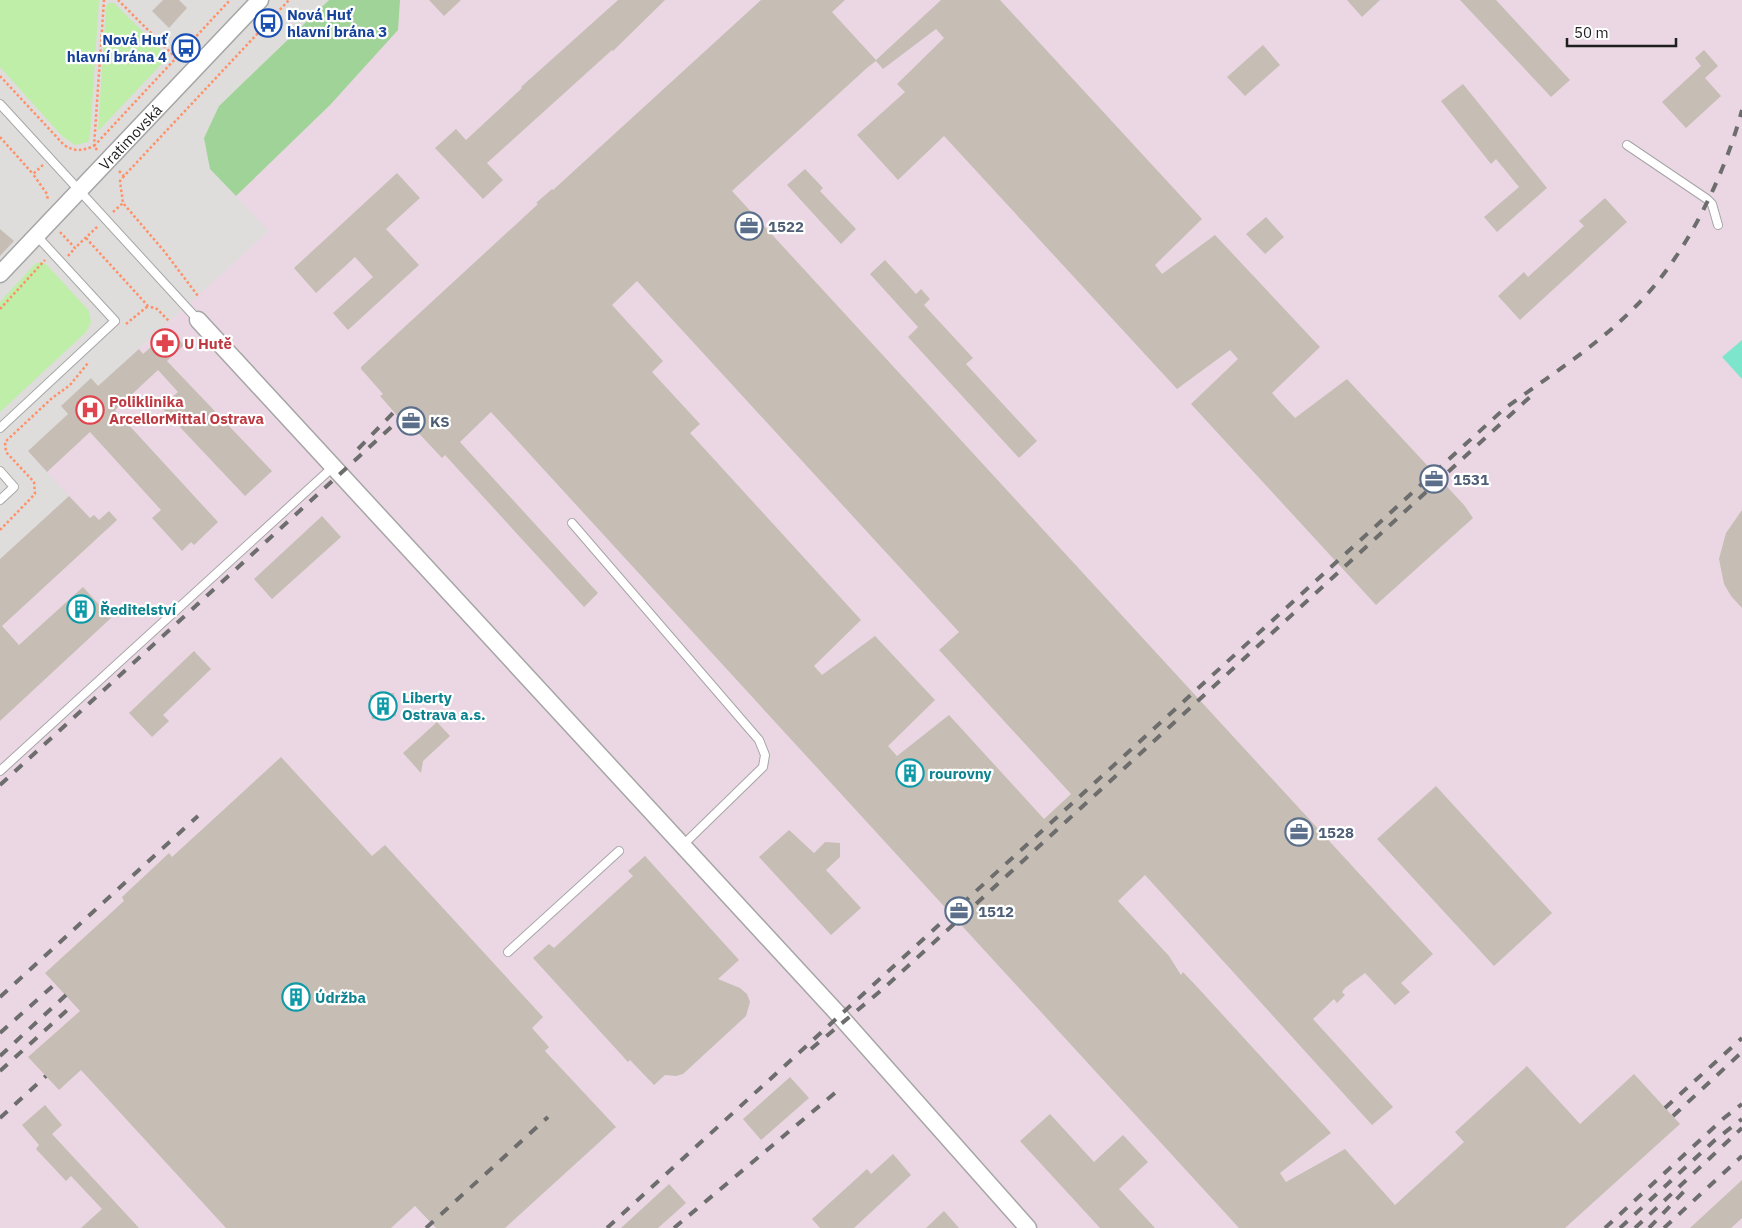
<svg xmlns="http://www.w3.org/2000/svg" width="1742" height="1228" font-family="'IBM Plex Sans',sans-serif">
  <style>
    .residential { fill: #dedddc }
    .industrial { fill: #ead7e3 }
    .grass { fill: #bfeea8 }
    .forest { fill: #9fd397 }
    .pitch { fill: #7ee5cd }
    .building { fill: #c6beb4; fill-rule: evenodd }
    .lines { fill: none; stroke-linecap: round; stroke-linejoin: round }
    .service-casing { stroke: #a6a6a6; stroke-width: 10 }
    .minor-casing { stroke: #a6a6a6; stroke-width: 19 }
    .path { stroke: #ff9068; stroke-width: 2.5; stroke-dasharray: 2.5 2.5; stroke-linecap: butt }
    .service { stroke: #fff; stroke-width: 8 }
    .minor { stroke: #fff; stroke-width: 16 }
    .rail { stroke: #6d6d6d; stroke-width: 4; stroke-dasharray: 10 10; stroke-linecap: butt }
    .labels { text-anchor: middle; dominant-baseline: central; stroke-width: 4.5; stroke-linejoin: round; paint-order: stroke }
    .transit-label { font-size: 15px; font-weight: bold; fill: #164399; stroke: #fff; text-anchor: start }
    .street-label { font-size: 15px; fill: #1f1f1f; stroke: #fff }
    .service-label { font-size: 15px; font-weight: bold; fill: #4e5e75; stroke: #fff; text-anchor: start }
    .health-label { font-size: 15px; font-weight: bold; fill: #be3a42; stroke: #fff; text-anchor: start }
    .culture-label { font-size: 15px; font-weight: bold; fill: #0d838f; stroke: #fff; text-anchor: start }
  </style>
  <rect width="100%" height="100%" fill="#f1efe5"/>
  <!-- residential -->
  <polygon class="residential" points="0,0 329,0 219,106 210,169 270,231 68,414 69,496 0,559"/>
  <!-- industrial -->
  <polygon class="industrial" points="329,0 1742,0 1742,1228 0,1228 0,559 69,496 28,452 68,414 61,406 91,379 98,387 269,231 210,169 204,138 219,106"/>
  <!-- grass -->
  <g class="grass">
    <polygon points="0,0 99,0 90,135 88,142 75,145 62,136 0,67"/>
    <polygon points="109,3 114,3 168,57 98,131 106,6"/>
    <polygon points="40,262 46,264 89,311 91,322 86,332 0,412 0,302 35,264"/>
  </g>
  <!-- forest -->
  <polygon class="forest" points="329,0 400,0 398,30 330,105 236,196 210,169 204,138 219,106"/>
  <!-- pitch -->
  <polygon class="pitch" points="1742,340 1742,379 1722,357"/>
  <!-- building -->
  <g class="building">
    <polygon points="163,0 179,0 187,8 169,28 152,11"/>
    <polygon points="429,0 461,0 444,16"/>
    <polygon points="618,0 665,0 613,51 612,50 487,163 503,180 483,199 435,148 456,129 466,140 522,88 521,87"/>
    <path d="M761 0H845L832 12 876 60 941 0H1000L1202 219 1155 265 1162 274 1215 235 1320 347 1272 393 1280 402 1295 418 1347 379 1464 505 1473 518 1376 605 1191 404 1238 359 1230 350 1177 389 944 136 898 180 857 135 905 92 897 84 944 38 936 29 883 69 876 61 868 67 732 191 1433 954 1401 983 1410 992 1395 1005 1365 973 1345 988 1342 992 1345 995 1337 1003 1334 999 1313 1019 1393 1107 1372 1125 1145 875 1118 901 1169 956 1181 975 1183 972 1199 989 1331 1133 1280 1173 1286 1182 1345 1149 1395 1205 1464 1142 1455 1132 1527 1066 1580 1124 1634 1074 1680 1124 1565 1228H1239L491 412 460 442 598 593 584 607 445 455 442 458 412 426 409 429 380 396 383 394 361 369V367L538 204 536 203 552 189 553 190ZM637 281 959 632 939 650 1071 794 1044 819 949 715 897 756 888 746 935 700 875 636 822 675 814 666 861 620 690 433 700 424 652 372 663 361 612 305Z"/>
    <polygon points="1347,0 1380,0 1362,17"/>
    <polygon points="1460,0 1496,0 1570,80 1551,97"/>
    <polygon points="1263,45 1280,65 1245,96 1227,77"/>
    <polygon points="1704,50 1718,66 1705,78 1721,96 1686,128 1662,102 1701,66 1695,58"/>
    <polygon points="1463,84 1547,188 1497,232 1484,217 1519,187 1496,159 1491,164 1441,101"/>
    <polygon points="805,169 823,188 820,191 856,229 841,244 787,185"/>
    <polygon points="397,173 420,198 386,229 419,265 348,330 333,313 373,277 355,257 316,293 294,268"/>
    <polygon points="1605,198 1627,222 1520,320 1498,296 1524,272 1528,277 1584,226 1579,221"/>
    <polygon points="1266,217 1284,237 1265,254 1246,234"/>
    <polygon points="0,229 14,241 0,256"/>
    <polygon points="885,260 916,294 921,289 930,299 924,305 973,358 966,364 1037,441 1019,458 908,337 918,327 870,274"/>
    <polygon points="170,330 184,345 167,361 272,471 245,496 161,407 178,392 158,370 115,410 218,522 194,545 191,542 182,551 152,518 161,510 90,432 47,472 28,451 68,414 61,406 91,378 98,386 139,349 143,354"/>
    <polygon points="69,496 90,518 94,515 99,520 109,511 117,520 2,626 19,645 83,587 111,618 0,721 0,559"/>
    <polygon points="1742,510 1742,608 1731,596 1724,584 1719,559 1726,533"/>
    <polygon points="322,516 341,537 272,599 254,579"/>
    <polygon points="194,651 211,669 163,715 169,721 152,737 129,713"/>
    <polygon points="394,693 396,716 372,719 370,695"/>
    <polygon points="437,722 450,736 423,761 421,773 403,753"/>
    <polygon points="281,757 372,856 385,845 543,1017 532,1028 549,1047 545,1051 616,1127 505,1228 436,1228 415,1206 391,1228 226,1228 81,1070 59,1090 28,1057 80,1011 45,973 124,901 122,897 169,853 172,857"/>
    <polygon points="1436,786 1552,913 1494,966 1377,839"/>
    <polygon points="789,830 814,853 825,842 840,843 840,857 826,870 861,908 831,935 759,857"/>
    <polygon points="645,856 739,960 718,979 740,988 747,994 750,1002 746,1016 683,1074 676,1076 665,1075 654,1085 630,1060 628,1062 533,958 549,944 554,948 633,876 628,871"/>
    <polygon points="790,1077 809,1098 761,1140 743,1119"/>
    <polygon points="45,1105 62,1125 52,1134 139,1228 81,1228 102,1209 71,1176 66,1181 36,1149 39,1145 22,1125"/>
    <polygon points="1050,1114 1094,1162 1123,1135 1148,1162 1119,1189 1155,1228 1100,1228 1020,1141"/>
    <polygon points="893,1154 911,1175 854,1228 820,1228 812,1219 867,1169 871,1174"/>
    <polygon points="1742,1180 1742,1218 1731,1228 1690,1228"/>
    <polygon points="669,1184 686,1203 658,1228 621,1228"/>
    <polygon points="944,1211 959,1228 926,1228"/>
  </g>
  <g class="lines">
    <!-- service casing -->
    <g class="service-casing">
      <g id="service">
        <polyline points="0,104 198,320"/>
        <polyline points="1627,145 1707,199 1712,204 1718,225"/>
        <polyline points="0,428 115,321 36,235"/>
        <polyline points="0,471 14,487 0,500"/>
        <polyline points="572,523 759,740 765,755 763,767 683,845"/>
        <polyline points="0,771 334,466"/>
        <polyline points="508,952 619,851"/>
      </g>
    </g>
    <!-- minor casing -->
    <g class="minor-casing">
      <g id="minor">
        <path id="s1" d="M0 274 260 0"/>
        <polyline points="198,320 839,1015 1028,1228"/>
      </g>
    </g>
    <!-- path -->
    <g class="path">
      <polyline points="176,58 230,0"/>
      <path d="M0 76 64 145C75 152 82 151 94 146L104 0"/>
      <polyline points="0,137 33,174"/>
      <polyline points="97,150 94,146 176,58 118,0"/>
      <polyline points="43,165 33,174 47,194 48,201"/>
      <polyline points="119,171 124,176 289,0"/>
      <polyline points="124,176 120,181 123,203 164,251 198,296"/>
      <polyline points="113,212 123,203"/>
      <polyline points="60,232 75,248 98,226"/>
      <polyline points="86,238 148,306 157,309 170,322"/>
      <polyline points="68,256 75,248"/>
      <polyline points="0,309 45,260"/>
      <polyline points="126,324 148,306"/>
      <polyline points="0,530 35,494 34,482 6,452 5,442 51,399 70,385 88,363"/>
    </g>
    <!-- service -->
    <use href="#service" class="service"/>
    <!-- minor -->
    <use href="#minor" class="minor"/>
    <!-- rail -->
    <g class="rail">
      <polyline points="358,449 394,412"/>
      <polyline points="0,785 400,419"/>
      <polyline points="0,997 198,816"/>
      <polyline points="0,1033 55,984"/>
      <polyline points="811,1049 884,988 1531,396"/>
      <polyline points="0,1056 66,995"/>
      <polyline points="0,1071 74,1004"/>
      <polyline points="1665,1108 1742,1038"/>
      <polyline points="1673,1116 1742,1052"/>
      <polyline points="0,1118 46,1076"/>
      <polyline points="426,1228 548,1117"/>
      <path d="M607 1228 1504 409C1549 376 1597 346 1636 306 1686 256 1724 177 1742 110"/>
      <polyline points="674,1228 842,1087"/>
      <polyline points="1605,1228 1724,1118 1742,1104"/>
      <polyline points="1620,1228 1715,1140 1742,1119"/>
      <polyline points="1635,1228 1742,1128"/>
      <polyline points="1649,1228 1690,1185"/>
      <polyline points="1664,1228 1742,1156"/>
    </g>
  </g>
  <!-- icons -->
  <defs>
    <g id="bus-ring" transform="scale(1.4375)"><circle r="9.5" fill="#fff" stroke="#1a4fb4" stroke-width="1.5"/><path d="M-5-6H5V4H4V6H2V4H-2V6H-4V4H-5ZM-3.5-4V0h7V-4ZM-3.5 1.2v1.5H-2V1.2ZM2 1.2v1.5H3.5V1.2Z" fill="#1a4fb4"/></g>
    <g id="office-ring" transform="scale(1.4375)"><circle r="9.5" fill="#fff" stroke="#5c6f8a" stroke-width="1.5"/><path d="M-6-3h4V-5.5h4V-3h4V5H-6ZM-1-4.5V-3h2v-1.5ZM-6 0V1H6V0Z" fill="#5c6f8a"/></g>
    <g id="pharmacy-ring" transform="scale(1.4375)"><circle r="9.5" fill="#fff" stroke="#e0444e" stroke-width="1.5"/><path d="M-2-6h4v4h4v4h-4v4h-4v-4h-4v-4h4Z" fill="#e0444e"/></g>
    <g id="hospital-ring" transform="scale(1.4375)"><circle r="9.5" fill="#fff" stroke="#e0444e" stroke-width="1.5"/><path d="M-5-5h3v3.5h4V-5h3V5h-3V1.5h-4V5h-3Z" fill="#e0444e"/></g>
    <g id="building-ring" transform="scale(1.4375)"><circle r="9.5" fill="#fff" stroke="#0f9aa8" stroke-width="1.5"/><path d="M-4-6H4V6H1V3H-1V6H-4ZM-2.5-4.3h1.7v1.8h-1.7ZM.8-4.3h1.7v1.8H.8ZM-2.5-1h1.7V.8h-1.7ZM.8-1h1.7V.8H.8Z" fill="#0f9aa8"/></g>
  </defs>
  <g fill-rule="evenodd">
    <use href="#bus-ring" x="268" y="23"/>
    <use href="#bus-ring" x="186" y="48"/>
    <use href="#office-ring" x="749" y="226"/>
    <use href="#pharmacy-ring" x="165" y="343"/>
    <use href="#hospital-ring" x="90" y="410"/>
    <use href="#office-ring" x="411" y="421"/>
    <use href="#office-ring" x="1434" y="479"/>
    <use href="#building-ring" x="81" y="609"/>
    <use href="#building-ring" x="383" y="706"/>
    <use href="#building-ring" x="910" y="773"/>
    <use href="#office-ring" x="1299" y="832"/>
    <use href="#office-ring" x="959" y="911"/>
    <use href="#building-ring" x="296" y="997"/>
  </g>
  <g class="labels">
    <!-- transit labels -->
    <g class="transit-label">
      <text x="287" y="14">Nová Huť<tspan x="287" dy="17">hlavní brána 3</tspan></text>
      <text x="167" y="39" text-anchor="end">Nová Huť<tspan x="167" dy="17">hlavní brána 4</tspan></text>
    </g>
    <!-- street labels -->
    <g class="street-label">
      <text stroke="none"><textPath href="#s1" startOffset="189">Vratimovská</textPath></text>
    </g>
    <!-- service labels -->
    <g class="service-label">
      <text x="768" y="226">1522</text>
      <text x="430" y="421">KS</text>
      <text x="1453" y="479">1531</text>
      <text x="1318" y="832">1528</text>
      <text x="978" y="911">1512</text>
    </g>
    <!-- health labels -->
    <g class="health-label">
      <text x="184" y="343">U Hutě</text>
      <text x="109" y="401">Poliklinika<tspan x="109" dy="17">ArcellorMittal Ostrava</tspan></text>
    </g>
    <!-- culture labels -->
    <g class="culture-label">
      <text x="100" y="609">Ředitelství</text>
      <text x="402" y="697">Liberty<tspan x="402" dy="17">Ostrava a.s.</tspan></text>
      <text x="929" y="773">rourovny</text>
      <text x="315" y="997">Údržba</text>
    </g>
  </g>
  <!-- scale -->
  <path d="M1567 38v8h109v-8" fill="none" stroke="#1f1f1f" stroke-width="2.5"/>
  <text x="1574" y="38" font-size="15" fill="#1f1f1f" stroke="#ffffff" stroke-width="4" paint-order="stroke">50 m</text>
</svg>
